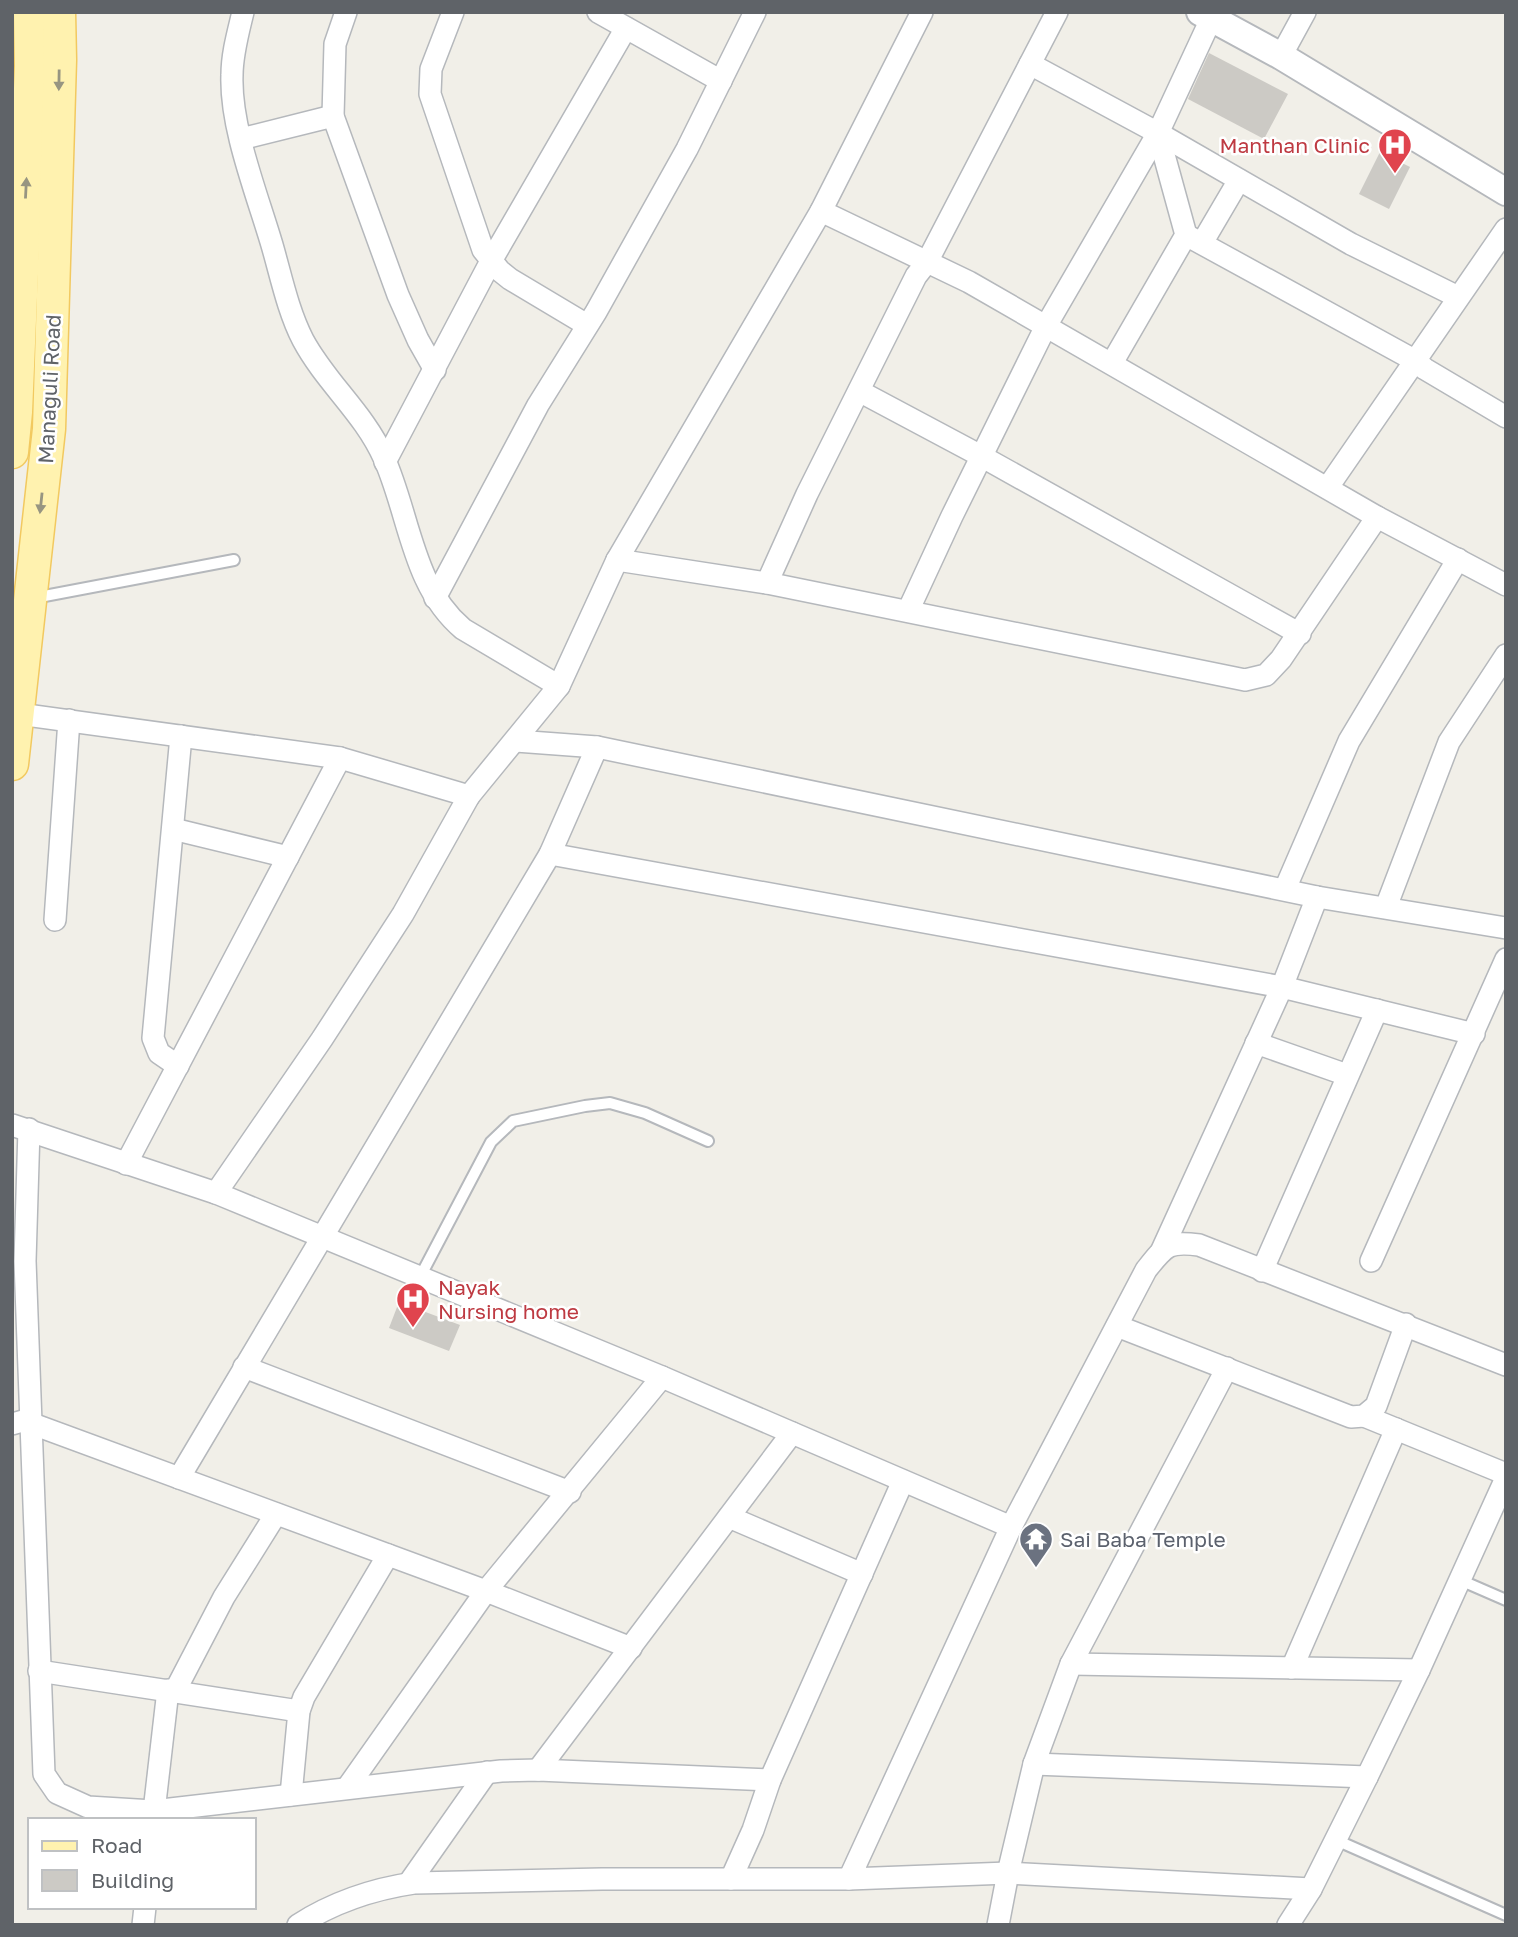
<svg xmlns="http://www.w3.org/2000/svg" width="1518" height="1937" font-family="'Golos Text',sans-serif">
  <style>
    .building { fill: #cccac5 }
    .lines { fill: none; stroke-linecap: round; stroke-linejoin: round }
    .service-casing { stroke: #b5b8bc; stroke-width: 14 }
    .minor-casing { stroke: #b5b8bc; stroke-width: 24 }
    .tertiary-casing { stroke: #b5b8bc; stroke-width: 30 }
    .primary-casing { stroke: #f2c960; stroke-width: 35 }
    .service { stroke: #fff; stroke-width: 10 }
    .minor { stroke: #fff; stroke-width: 21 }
    .tertiary { stroke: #fff; stroke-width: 26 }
    .primary { stroke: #fff2af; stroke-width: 32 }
    .oneway { fill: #979581 }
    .labels { text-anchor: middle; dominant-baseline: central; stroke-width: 5; stroke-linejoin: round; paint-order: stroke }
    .health-label { font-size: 21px; fill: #be3a42; stroke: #fff; text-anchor: end }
    .street-label { font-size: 21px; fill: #5f6368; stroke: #fff }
    .worship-label { font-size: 21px; fill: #5b616d; stroke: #fff; text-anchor: start }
  </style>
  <rect width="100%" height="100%" fill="#f1efe8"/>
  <!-- building -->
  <g class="building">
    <polygon points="1209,53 1288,94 1264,139 1188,99"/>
    <polygon points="1380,152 1410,167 1389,209 1359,194"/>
    <polygon points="399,1302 460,1325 449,1351 389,1328"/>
  </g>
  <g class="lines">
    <!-- service casing -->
    <g class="service-casing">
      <g id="service">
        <polyline points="34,598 234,560"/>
        <polyline points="420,1277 491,1142 513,1121 585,1106 610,1103 645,1113 708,1141"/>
        <polyline points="1460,1580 1506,1600"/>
        <polyline points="1336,1840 1506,1915"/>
      </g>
    </g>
    <!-- minor casing -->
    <g class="minor-casing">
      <g id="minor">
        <path d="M243 12C238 33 232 54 232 75 230 127 257 194 272 245 281 276 288 311 303 340 326 383 364 413 384 458 410 516 412 586 463 629L559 686"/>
        <polyline points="346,12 335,44 333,116 398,295 418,340 435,370"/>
        <polyline points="453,12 431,69 430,94 483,250 500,271 510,279 587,325"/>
        <polyline points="598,12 721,81"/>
        <polyline points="1281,56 1305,12"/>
        <polyline points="1030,64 1158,133 1351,244 1458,297"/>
        <polyline points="241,139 333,116"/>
        <polyline points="821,211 969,282 1377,517 1506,585"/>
        <polyline points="1186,235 1414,360 1425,369 1506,417"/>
        <polyline points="1202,243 1239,180"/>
        <polyline points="1112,363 1186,235 1158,133 1211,19"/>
        <polyline points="859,391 981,456 1300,634"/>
        <polyline points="385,462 491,261 626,28"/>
        <polyline points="1328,487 1506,229"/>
        <polyline points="617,560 767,583 1245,680 1266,675 1281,659 1377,517"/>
        <polyline points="767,583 807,494 916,276 927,262 1057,12"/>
        <polyline points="435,598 538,405 596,312 687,149 755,12"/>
        <polyline points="908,611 952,516 1046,326 1158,133"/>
        <polyline points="12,715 19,714 340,758 469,796"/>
        <polyline points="516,741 597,747 1317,897 1506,928"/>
        <polyline points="173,829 288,857"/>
        <polyline points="550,854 1282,987 1317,897"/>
        <polyline points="1285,889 1349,741 1458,559"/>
        <polyline points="1386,907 1449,742 1506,655"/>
        <polyline points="55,920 69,720"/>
        <polyline points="1256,1043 1347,1075"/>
        <polyline points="178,1066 159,1053 153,1038 181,736"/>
        <polyline points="12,1125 216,1193 662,1377 1011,1527 849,1879 1008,1873 1311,1889"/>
        <polyline points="29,1129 25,1261 44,1774 57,1793 88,1807 153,1811 501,1771 538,1770 770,1780"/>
        <polyline points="126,1164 340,758"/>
        <polyline points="216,1193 322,1039 403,914 469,796 559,686 617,560 821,211 922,12"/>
        <polyline points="1161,1252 1282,987 1474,1034"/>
        <polyline points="1371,1261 1506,959"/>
        <polyline points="1262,1271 1377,1010"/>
        <polyline points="1117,1326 1351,1417 1364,1416 1376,1406 1406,1324"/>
        <polyline points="244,1367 570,1492"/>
        <polyline points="1364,1416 1506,1474"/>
        <polyline points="12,1424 30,1419 30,1423 486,1591 631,1648"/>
        <polyline points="179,1478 550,854 597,747"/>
        <polyline points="729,1517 862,1574"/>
        <path d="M1011 1527 1146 1270C1165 1246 1168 1241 1199 1245L1506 1365"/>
        <polyline points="1071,1664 1419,1670"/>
        <polyline points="1292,1668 1396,1429"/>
        <polyline points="39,1671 299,1711"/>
        <polyline points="175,1691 224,1597 276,1514"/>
        <polyline points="1034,1764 1367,1777"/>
        <polyline points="538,1770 792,1433"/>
        <polyline points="347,1788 486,1591 662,1377"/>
        <polyline points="291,1795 299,1711 304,1697 388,1555"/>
        <polyline points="153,1820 168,1690"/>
        <polyline points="731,1879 753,1830 770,1780 903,1481"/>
        <polyline points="409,1883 487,1772"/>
        <polyline points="143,1925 145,1907"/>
        <path d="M298 1925C334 1902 373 1889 414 1883L602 1879H849"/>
        <polyline points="998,1925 1008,1873 1034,1764 1071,1664 1227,1368"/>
        <polyline points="1288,1925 1311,1889 1367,1777 1419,1670 1506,1478"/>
      </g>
    </g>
    <!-- tertiary casing -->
    <g class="tertiary-casing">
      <polyline id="tertiary" points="1200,12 1281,56 1506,192"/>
    </g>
    <!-- primary casing -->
    <g class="primary-casing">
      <g id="primary">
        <polyline points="12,452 16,412 31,66 30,12"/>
        <polyline points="12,764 49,429 60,60 59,12"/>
      </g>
    </g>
    <!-- service -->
    <use href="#service" class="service"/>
    <!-- minor -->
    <use href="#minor" class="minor"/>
    <!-- tertiary -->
    <use href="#tertiary" class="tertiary"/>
    <!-- primary -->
    <use href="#primary" class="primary"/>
  </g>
  <!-- one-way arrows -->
  <defs><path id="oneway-solid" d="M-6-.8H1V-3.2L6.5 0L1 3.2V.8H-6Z" transform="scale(1.75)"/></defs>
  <g class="oneway">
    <use href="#oneway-solid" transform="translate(59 80) rotate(91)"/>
    <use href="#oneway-solid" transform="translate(26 188) rotate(-87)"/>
    <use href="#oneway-solid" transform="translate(41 503) rotate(96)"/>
  </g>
  <!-- icons -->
  <defs>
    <g id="hospital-pin" transform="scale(1.75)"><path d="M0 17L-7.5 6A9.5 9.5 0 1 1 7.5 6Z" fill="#e0444e" stroke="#fff"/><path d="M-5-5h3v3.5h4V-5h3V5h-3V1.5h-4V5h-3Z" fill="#fff"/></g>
    <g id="temple-pin" transform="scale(1.75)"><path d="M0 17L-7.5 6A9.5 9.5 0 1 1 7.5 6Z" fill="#6b7280" stroke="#fff"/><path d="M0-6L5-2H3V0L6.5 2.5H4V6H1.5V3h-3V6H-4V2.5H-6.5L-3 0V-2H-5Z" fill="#fff"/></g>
  </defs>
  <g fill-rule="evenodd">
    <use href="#hospital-pin" x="1395" y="145"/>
    <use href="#hospital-pin" x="413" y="1299"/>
    <use href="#temple-pin" x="1036" y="1539"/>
  </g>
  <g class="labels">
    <!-- health labels -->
    <g class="health-label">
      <text x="1370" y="145">Manthan Clinic</text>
      <text x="438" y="1287" text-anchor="start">Nayak<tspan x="438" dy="24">Nursing home</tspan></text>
    </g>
    <!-- street labels -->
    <g class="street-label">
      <text transform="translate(49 389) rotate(-87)">Managuli Road</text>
    </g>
    <!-- worship labels -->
    <g class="worship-label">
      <text x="1060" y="1539">Sai Baba Temple</text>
    </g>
  </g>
  <!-- border -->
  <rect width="1518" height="1937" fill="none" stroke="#5f6368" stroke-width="28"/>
  <!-- legend -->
  <rect x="28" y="1818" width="228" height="91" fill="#ffffff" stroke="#bfc1c3" stroke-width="2"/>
  <rect x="42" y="1841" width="35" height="10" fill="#fff2af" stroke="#bfc1c3" stroke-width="2"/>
  <text x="91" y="1853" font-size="21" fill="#5f6368">Road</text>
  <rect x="42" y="1870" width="35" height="21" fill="#cccac5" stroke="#bfc1c3" stroke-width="2"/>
  <text x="91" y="1888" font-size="21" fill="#5f6368">Building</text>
</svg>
